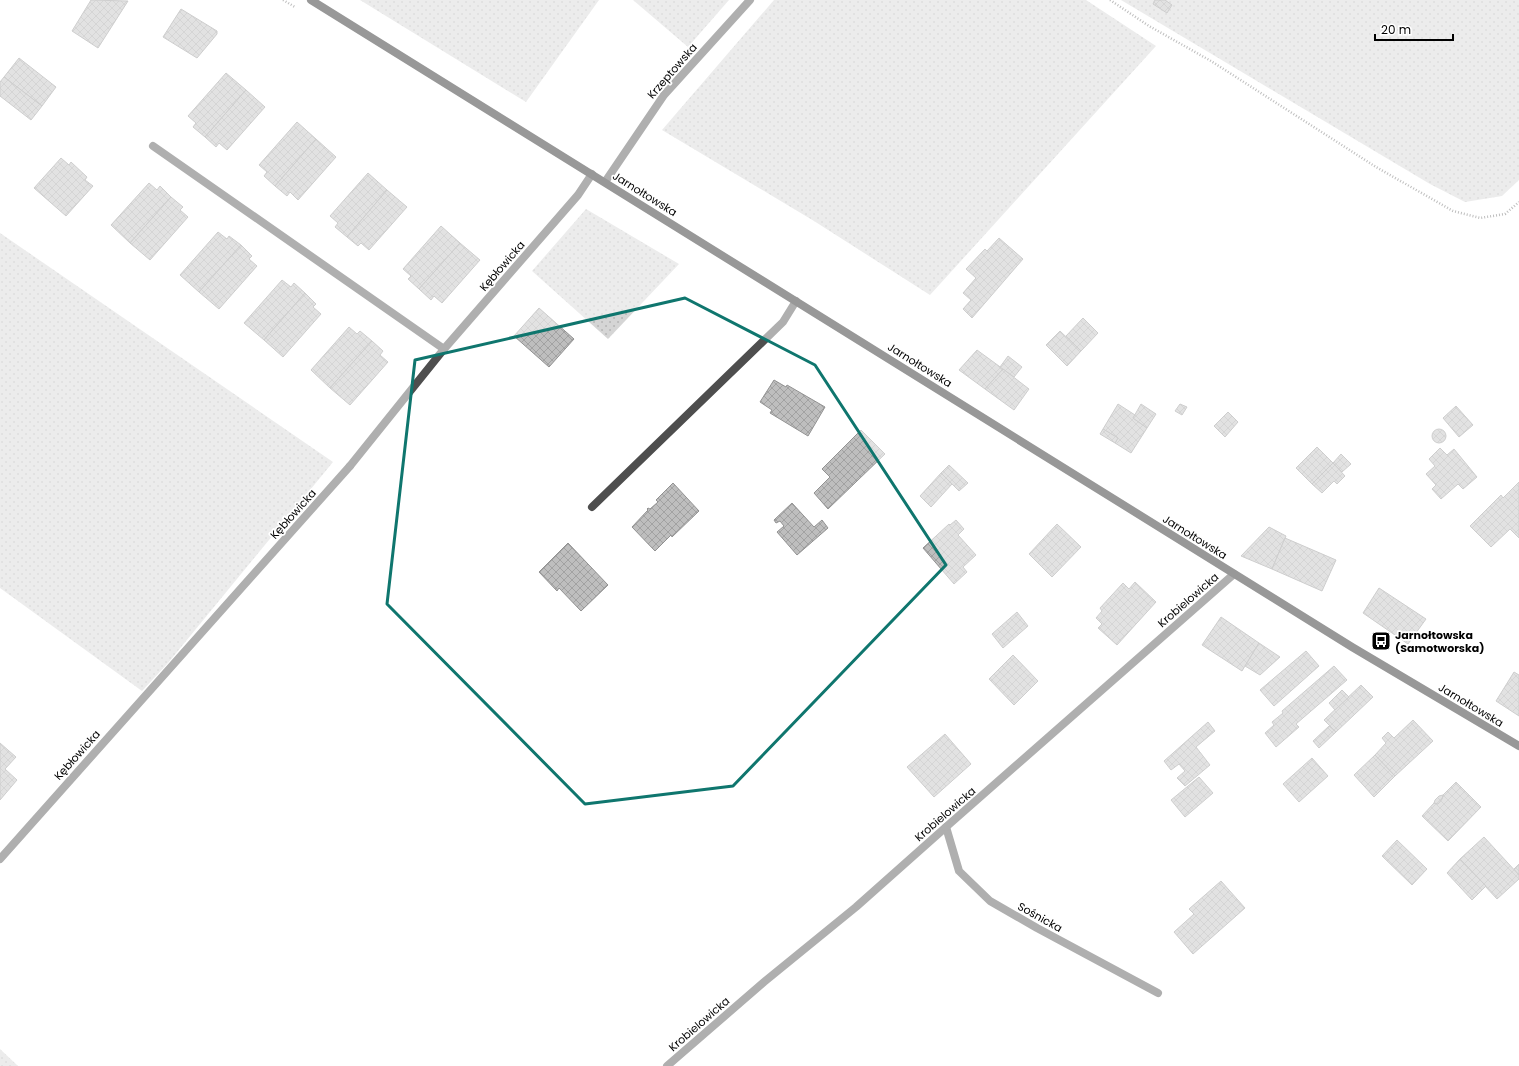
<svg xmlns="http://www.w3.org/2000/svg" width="1519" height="1066" font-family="Poppins,sans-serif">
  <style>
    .grass { fill: url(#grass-dots) }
    .building { fill: url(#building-cross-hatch); stroke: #929292 }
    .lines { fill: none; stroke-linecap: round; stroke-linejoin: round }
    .path { stroke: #707070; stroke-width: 2.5; stroke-dasharray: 1 2; stroke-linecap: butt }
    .lane { stroke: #4e4e4e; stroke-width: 8 }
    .street { stroke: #4e4e4e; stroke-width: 8 }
    .secondary { stroke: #1b1b1b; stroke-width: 8 }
    .marked { fill: none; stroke: #0f766e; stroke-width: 3; stroke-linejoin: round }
    .labels { text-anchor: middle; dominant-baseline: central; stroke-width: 3.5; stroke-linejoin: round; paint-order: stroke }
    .street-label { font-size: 11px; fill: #000; stroke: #fff }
    .poi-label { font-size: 11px; font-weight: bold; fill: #000; stroke: #fff; text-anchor: start }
  </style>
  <defs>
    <pattern id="grass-dots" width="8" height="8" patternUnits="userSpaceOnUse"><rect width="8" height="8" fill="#d5d5d5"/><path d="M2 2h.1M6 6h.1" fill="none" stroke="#b5b5b5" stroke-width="1.8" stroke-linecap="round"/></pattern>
    <pattern id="building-cross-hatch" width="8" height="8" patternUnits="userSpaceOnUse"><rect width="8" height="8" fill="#bebebe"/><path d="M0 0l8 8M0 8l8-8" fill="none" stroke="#a2a2a2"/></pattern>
  </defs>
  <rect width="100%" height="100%" fill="#fff"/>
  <!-- grass -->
  <g class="grass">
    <polygon points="360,0 599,0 526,102"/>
    <polygon points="633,0 729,0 688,47"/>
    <polygon points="774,0 1086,0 1156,46 930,295 814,221 662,130"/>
    <polygon points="1121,0 1519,0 1519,180 1502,196 1465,202 1430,184"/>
    <polygon points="586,209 679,264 608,339 532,271"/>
    <polygon points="0,233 333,462 168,663 142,691 0,588"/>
    <polygon points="0,1049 18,1066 0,1066"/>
  </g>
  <!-- building -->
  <g class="building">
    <polygon points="91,0 128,1 98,48 72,31"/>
    <polygon points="1155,0 1165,0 1172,5 1167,13 1153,4"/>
    <polygon points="181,9 217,31 217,34 197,58 163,37"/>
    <polygon points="19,58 56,87 42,106 4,77"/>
    <polygon points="226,73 246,90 205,137 193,127 196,123 188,116"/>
    <polygon points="4,77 42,106 31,120 0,96 0,82"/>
    <polygon points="246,90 265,107 227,150 219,143 216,147 205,137"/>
    <polygon points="297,122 316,139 275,186 264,176 267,172 259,165"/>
    <polygon points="316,139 336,157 298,200 290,192 287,196 275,186"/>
    <polygon points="61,158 69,165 71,162 87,177 85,180 93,186 66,216 34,188"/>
    <polygon points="368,173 387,190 347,237 335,227 338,223 330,216"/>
    <polygon points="149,183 157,190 160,186 171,197 130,243 111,225"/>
    <polygon points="387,190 407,207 369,250 361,243 358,246 347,237"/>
    <polygon points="171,197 183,207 180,210 188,217 150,260 130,243"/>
    <polygon points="441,226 460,243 419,289 408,279 411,276 403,269"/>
    <polygon points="218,232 227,239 229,236 241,245 199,292 180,275"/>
    <polygon points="999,238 1023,259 972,318 963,309 971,300 963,293 976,278 966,269 985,249 987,251"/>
    <polygon points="460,243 480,260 442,303 434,296 431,300 419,289"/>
    <polygon points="241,245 252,256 249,259 257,266 219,309 199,292"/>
    <polygon points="282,280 291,287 294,283 305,293 264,340 244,323"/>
    <polygon points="305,293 316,304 313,307 321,314 283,357 264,340"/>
    <polygon points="539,308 574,339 549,367 514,336"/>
    <polygon points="1083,318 1098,333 1081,351 1066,336"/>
    <polygon points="349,327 357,334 360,331 372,341 330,388 311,370"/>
    <polygon points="1060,331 1081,351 1067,366 1046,345"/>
    <polygon points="372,341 383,351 380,355 388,362 350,405 330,388"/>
    <polygon points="977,350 1003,369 985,389 959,370"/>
    <polygon points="1008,356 1022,367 1014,377 1000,367"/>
    <polygon points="1003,369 1029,389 1014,410 985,389"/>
    <polygon points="774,380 786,387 787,385 825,407 808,436 770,413 772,410 760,402"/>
    <polygon points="1118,404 1135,415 1133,418 1147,428 1131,453 1115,443 1118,438 1103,429"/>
    <polygon points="1141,404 1156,414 1147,428 1133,418"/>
    <polygon points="1180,404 1187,407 1182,415 1175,411"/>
    <polygon points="1456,406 1473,425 1459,437 1443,418"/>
    <polygon points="1228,412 1238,422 1225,437 1214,426"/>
    <circle cx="1439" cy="436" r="7"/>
    <polygon points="1103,429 1118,438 1115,443 1100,434"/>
    <polygon points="861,430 885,454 828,509 814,493 830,477 822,469"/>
    <polygon points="1317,447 1333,463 1312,484 1296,468"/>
    <polygon points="1440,448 1447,455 1454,449 1477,477 1463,489 1458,484 1441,499 1432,489 1436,485 1426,474 1435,466 1429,459"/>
    <polygon points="1341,454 1351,464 1342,472 1333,463"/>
    <polygon points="1333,463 1345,476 1337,484 1334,481 1322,493 1312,484"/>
    <polygon points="949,465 968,483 959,491 941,473"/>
    <polygon points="941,473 952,484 931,507 920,496"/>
    <polygon points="1519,482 1519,538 1510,529 1491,547 1470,526 1501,495 1503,498"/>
    <polygon points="673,483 699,511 672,537 671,535 655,551 632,527 648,510 647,509 648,508 650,509 658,502 656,500"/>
    <polygon points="792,503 814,527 822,520 828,528 797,555 777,532 784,526 780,521 776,523 774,520"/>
    <polygon points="956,520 964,529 958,535 976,555 963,567 967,572 954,584 923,548 949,524 950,525"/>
    <polygon points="1057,524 1081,547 1052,577 1029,554"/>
    <polygon points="1269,527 1286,536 1272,569 1241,556"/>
    <polygon points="1285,538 1336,560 1322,591 1272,569"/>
    <polygon points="568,543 608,585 581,611 559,588 557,591 539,572"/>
    <polygon points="1135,582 1156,602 1117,645 1098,628 1102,624 1096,618 1102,611 1100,608 1123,583 1129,589"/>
    <polygon points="1379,588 1426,619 1408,644 1363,613"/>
    <polygon points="1017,612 1028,626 1003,648 992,634"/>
    <polygon points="1221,617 1259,643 1242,671 1202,645"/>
    <polygon points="1259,643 1280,657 1260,675 1245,666"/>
    <polygon points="1306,651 1319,666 1274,706 1260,690"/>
    <polygon points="1013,655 1038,681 1014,705 989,679"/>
    <polygon points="1334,666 1347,680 1296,724 1299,727 1276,747 1265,733 1274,725 1272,722 1283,713 1282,711"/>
    <polygon points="1514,672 1519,675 1519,716 1496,701"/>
    <polygon points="1361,685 1373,697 1336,732 1324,720"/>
    <polygon points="1342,690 1349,697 1335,710 1329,703"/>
    <polygon points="1413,720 1433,741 1395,776 1375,755 1386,743 1382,738 1388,732 1394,738"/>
    <polygon points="1208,722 1215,731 1196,747 1210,765 1185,786 1177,778 1185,771 1179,764 1171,770 1164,761"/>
    <polygon points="1329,726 1336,732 1319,748 1313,741"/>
    <polygon points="945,734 971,764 934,797 907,767"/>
    <polygon points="0,743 16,757 5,769 17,780 0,800"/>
    <polygon points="1375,755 1395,776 1374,797 1354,775"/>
    <polygon points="1312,758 1328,776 1299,802 1283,784"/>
    <polygon points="1199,777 1213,793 1185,817 1171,800"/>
    <polygon points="1456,782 1481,807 1448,841 1422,816 1434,803 1438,804 1442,799 1443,795"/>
    <polygon points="1443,795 1442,799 1438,804 1434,803 1435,800 1439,796"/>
    <polygon points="1484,837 1519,875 1519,879 1497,899 1460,859"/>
    <polygon points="1397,840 1427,869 1412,885 1382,856"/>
    <polygon points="1460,859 1486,886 1472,900 1447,873"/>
    <polygon points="1519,864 1519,875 1514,869"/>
    <polygon points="1221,881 1245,908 1193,954 1174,932 1194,914 1189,909"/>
  </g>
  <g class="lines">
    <!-- path -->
    <g class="path">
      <polyline points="283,0 295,7"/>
      <polyline points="1110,0 1149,26 1211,61 1376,167 1453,211 1480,218 1505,214 1519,202"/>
    </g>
    <!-- lane -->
    <g class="lane">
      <polyline points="153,146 444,349"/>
      <polyline points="592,507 783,322 796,301"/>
      <polyline points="0,859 350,466"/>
      <polyline points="667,1066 764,982 856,907 946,827 959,871 990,901 1037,928 1158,993"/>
    </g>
    <!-- street -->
    <g class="street">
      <polyline points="605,182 664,95 750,0"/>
      <polyline points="350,466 444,349 578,195 592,174"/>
      <polyline points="946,827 1234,574"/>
    </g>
    <!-- secondary -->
    <polyline class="secondary" points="311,0 1352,647 1519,746"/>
  </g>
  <!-- marked area -->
  <path d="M0 0H1519V1066H0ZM685 298 815 365 946 565 733 786 585 804 387 604 415 360Z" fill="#fff" fill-opacity=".55" fill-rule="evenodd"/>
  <path class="marked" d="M685 298 815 365 946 565 733 786 585 804 387 604 415 360Z"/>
  <!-- icons -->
  <defs>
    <g id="bus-square" transform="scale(1)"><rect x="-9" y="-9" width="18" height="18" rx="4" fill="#000" stroke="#fff"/><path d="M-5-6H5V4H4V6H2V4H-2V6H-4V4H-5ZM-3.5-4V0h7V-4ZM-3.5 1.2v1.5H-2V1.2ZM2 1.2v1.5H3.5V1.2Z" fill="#fff"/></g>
  </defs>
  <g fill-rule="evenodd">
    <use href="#bus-square" x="1381" y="641"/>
  </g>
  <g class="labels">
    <!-- street labels -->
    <g class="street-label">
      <text transform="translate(672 71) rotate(-49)">Krzeptowska</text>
      <text transform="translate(645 194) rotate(32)">Jarnołtowska</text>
      <text transform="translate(502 266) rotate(-49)">Kębłowicka</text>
      <text transform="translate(920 365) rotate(32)">Jarnołtowska</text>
      <text transform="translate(293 514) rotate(-48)">Kębłowicka</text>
      <text transform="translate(1195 537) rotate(32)">Jarnołtowska</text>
      <text transform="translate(1188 600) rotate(-41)">Krobielowicka</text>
      <text transform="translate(1471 705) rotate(31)">Jarnołtowska</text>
      <text transform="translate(77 755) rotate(-48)">Kębłowicka</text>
      <text transform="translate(945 814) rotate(-41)">Krobielowicka</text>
      <text transform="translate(1040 917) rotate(29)">Sośnicka</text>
      <text transform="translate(699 1024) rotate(-41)">Krobielowicka</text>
    </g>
    <!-- poi labels -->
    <g class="poi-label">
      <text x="1395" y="635">Jarnołtowska<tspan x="1395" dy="13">(Samotworska)</tspan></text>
    </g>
  </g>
  <!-- scale -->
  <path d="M1375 34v6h78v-6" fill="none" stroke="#000000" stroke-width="2"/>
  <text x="1381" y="34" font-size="12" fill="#000000" stroke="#ffffff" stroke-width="3" paint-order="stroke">20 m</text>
</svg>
